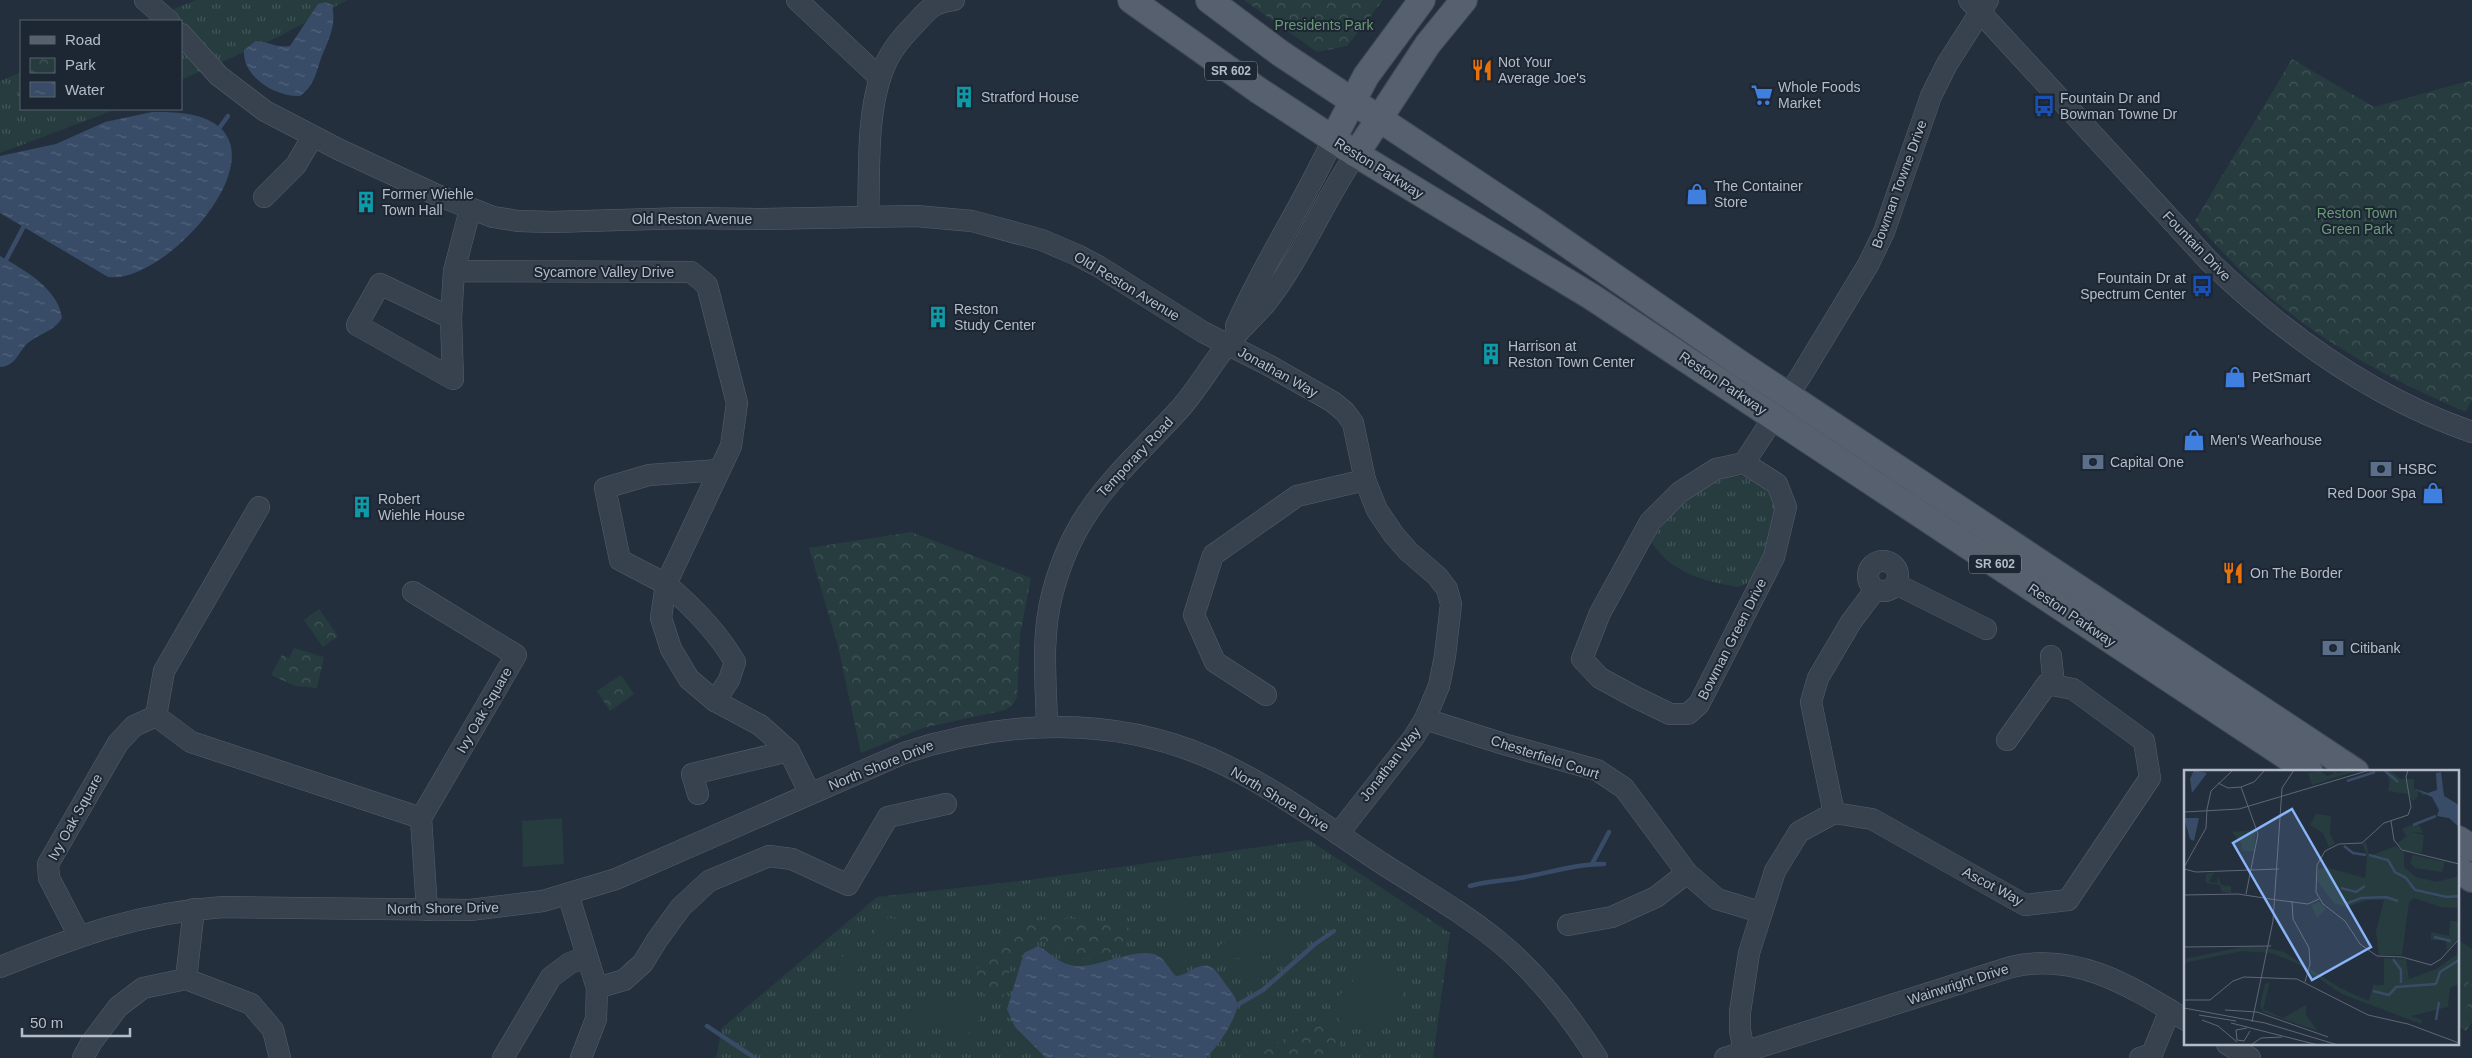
<svg xmlns="http://www.w3.org/2000/svg" width="2472" height="1058" font-family="Arial,sans-serif">
  <style>
    .grass { fill: url(#grass-tufts) }
    .park { fill: url(#park-crowns) }
    .pitch { fill: #263c3f }
    .water { fill: url(#water-ripples) }
    .lines { fill: none; stroke-linecap: round; stroke-linejoin: round }
    .stream { stroke: #394c67; stroke-width: 4.5 }
    .minor-casing { stroke: #565f6c; stroke-width: 22 }
    .major-casing { stroke: #414a57; stroke-width: 28 }
    .minor { stroke: #38414e; stroke-width: 21 }
    .major { stroke: #56606e; stroke-width: 26 }
    .labels { text-anchor: middle; dominant-baseline: central; stroke-width: 4; stroke-linejoin: round; paint-order: stroke }
    .shield { fill: #1d2633; stroke: #878f9c; stroke-width: 1 }
    .shield-label { font-size: 12px; font-weight: bold; fill: #b4bcc9 }
    .park-label { font-size: 14px; fill: #6b9a76; stroke: #1d2633 }
    .poi-label { font-size: 14px; fill: #b4bcc9; stroke: #1d2633; text-anchor: start }
    .street-label { font-size: 14px; fill: #b4bcc9; stroke: #1d2633 }
    .inset-river { fill: none; stroke: #394c67; stroke-width: 2.5 }
    .inset-road { fill: none; stroke: #5e6776; stroke-width: 1 }
    .view { fill: #8ab4f8; fill-opacity: 0.15; stroke: #8ab4f8; stroke-width: 2.5 }
    .inset-edge { fill: none; stroke: #b4bcc9; stroke-width: 2.5 }
  </style>
  <defs>
    <pattern id="grass-tufts" width="24" height="20" patternUnits="userSpaceOnUse" patternTransform="scale(1.25)"><rect width="24" height="20" fill="#263c3f"/><path d="M3 7l-1-3M5 7V3M7 7l1-3M15 17l-1-3M17 17v-4M19 17l1-3" fill="none" stroke="#435659"/></pattern>
    <pattern id="park-crowns" width="20" height="18" patternUnits="userSpaceOnUse" patternTransform="scale(1.25)"><rect width="20" height="18" fill="#263c3f"/><path d="M2 6a3 3 0 1 1 6 0M12 15a3 3 0 1 1 6 0" fill="none" stroke="#435659"/></pattern>
    <pattern id="water-ripples" width="26" height="14" patternUnits="userSpaceOnUse" patternTransform="scale(1.25)"><rect width="26" height="14" fill="#394c67"/><path d="M2 4q2-2 4 0t4 0M15 11q2-2 4 0t4 0" fill="none" stroke="#53647b"/></pattern>
  </defs>
  <rect width="100%" height="100%" fill="#242f3e"/>
  <!-- grass -->
  <g class="grass">
    <polygon points="196,0 347,0 276,38 181,80 181,21 144,21"/>
    <polygon points="21,72 21,109 117,109 0,153 0,81"/>
    <path d="M1742 476C1751 477 1763 480 1770 488 1784 506 1764 568 1749 582 1746 584 1741 586 1738 587 1707 582 1668 572 1652 542L1659 524 1681 503 1723 478Z"/>
    <polygon points="1309,840 1450,933 1433,1058 716,1058 722,1028 877,897 1029,880"/>
  </g>
  <!-- park -->
  <g class="park">
    <polygon points="1244,0 1383,0 1347,46 1317,52"/>
    <path d="M2292 59 2374 107 2472 80V400L2466 412C2355 365 2273 314 2195 221Z"/>
    <polygon points="911,532 1031,578 1020,635 1017,697 1013,705 1005,710 923,728 861,753 838,646 809,548"/>
    <polygon points="319,609 338,636 323,647 304,620"/>
    <polygon points="294,648 324,657 317,688 295,686 271,675 282,655 289,658"/>
    <polygon points="621,675 634,694 610,711 597,691"/>
    <path d="M1066 918 1116 922 1128 927C1133 933 1131 939 1126 944 1121 951 1114 953 1106 955 1071 967 1061 944 1033 938 1005 949 1013 980 1001 1001L997 1003C987 999 976 988 972 978 980 962 1006 932 1023 924 1036 919 1052 919 1066 918Z"/>
    <polygon points="2458,940 2472,949 2472,1022 2466,1031 2458,1026"/>
    <path d="M1321 1020C1341 1025 1344 1041 1336 1058H1255L1305 1025Z"/>
  </g>
  <!-- pitch -->
  <g class="pitch">
    <polygon points="562,818 564,864 523,867 522,821"/>
    <polygon points="1312,885 1324,888 1326,892 1323,900 1306,906 1293,901 1296,892"/>
    <polygon points="1169,903 1182,904 1185,909 1184,914 1179,918 1168,918 1162,910"/>
    <polygon points="888,918 899,919 902,929 887,943 882,945 873,941 872,936 878,926"/>
    <polygon points="1279,933 1288,937 1291,943 1286,952 1280,954 1228,959 1220,957 1217,951 1221,944 1263,934"/>
    <polygon points="2458,948 2472,957 2472,985 2458,976"/>
    <circle cx="1179" cy="960" r="10"/>
    <path d="M848 951 853 952 858 956C860 968 857 980 846 987L839 986C833 973 837 960 848 951Z"/>
    <polygon points="1252,962 1266,969 1265,972 1246,982 1238,978 1232,971 1233,966"/>
    <path d="M1378 964C1387 965 1392 968 1397 975 1400 980 1404 987 1403 993 1400 1005 1367 1030 1354 1029 1348 1028 1342 1023 1338 1019L1335 1004 1337 998 1365 968Z"/>
    <polygon points="2458,985 2472,994 2472,998 2461,1015 2458,1013"/>
    <path d="M965 994 976 997 982 1006C981 1021 971 1041 953 1035 948 1033 945 1028 940 1026 933 1022 924 1025 917 1022L909 1014C913 994 928 1003 942 1001 950 1000 957 996 965 994Z"/>
  </g>
  <!-- water -->
  <g class="water">
    <path d="M326 2 332 5C336 24 331 34 324 51 316 68 317 84 300 96 276 97 242 77 244 50L256 41C269 42 277 48 290 46L318 4Z"/>
    <path d="M152 112C174 112 200 112 218 126 270 167 163 284 108 277L0 213V156L56 144 105 122Z"/>
    <path d="M0 256C24 270 58 288 62 318 54 331 41 333 29 342 18 351 17 366 0 367Z"/>
    <path d="M1038 946C1051 953 1059 964 1075 966 1098 969 1139 945 1158 956 1166 960 1169 970 1176 976 1187 976 1197 963 1208 966 1215 968 1220 976 1224 982 1229 989 1237 997 1237 1005 1237 1019 1216 1049 1206 1058H1046L1015 1027 1007 1009 1024 953Z"/>
  </g>
  <g class="lines">
    <!-- stream -->
    <g class="stream">
      <polyline points="220,127 228,116"/>
      <polyline points="6,260 24,226"/>
      <polyline points="1592,864 1609,832"/>
      <path d="M1470 886C1486 881 1502 881 1520 878 1548 873 1575 864 1604 864"/>
      <polyline points="1237,1005 1263,990 1315,944 1334,931"/>
      <polyline points="707,1026 755,1058"/>
    </g>
    <!-- minor casing -->
    <g class="minor-casing">
      <g id="minor">
        <polyline points="145,0 169,21"/>
        <polyline points="797,0 880,78"/>
        <path d="M1969 0 2208 260C2284 334 2370 397 2472 432"/>
        <polyline points="181,34 219,76 265,111 340,150 437,195 493,217 518,221 552,222 687,218 758,219 916,216 972,221 1042,240 1077,255 1098,266 1203,332 1270,366 1333,402 1345,412 1353,423 1365,480 1377,510 1394,535 1409,552 1437,576 1447,589 1451,604 1445,656 1439,686 1425,719 1414,737 1338,834"/>
        <polyline points="264,197 296,165 313,136"/>
        <path d="M868 216C870 170 866 117 882 72 888 55 901 38 914 25 928 10 933 2 954 0"/>
        <polyline points="454,271 470,210"/>
        <polygon points="380,284 451,318 453,379 357,325"/>
        <path d="M451 318 454 271 691 272 707 285 737 403 731 446 666 584C693 607 717 631 735 662L729 680 715 701 760 725 789 751 810 794"/>
        <path d="M1236 326C1264 262 1304 203 1333 139"/>
        <polyline points="1744,463 1777,484 1786,507 1774,557 1699,704 1688,714 1670,714 1635,697 1600,678 1582,659 1600,613 1650,522 1680,492 1716,469 1744,463 1802,374 1868,265 1884,232 1931,96 1947,64 1988,0"/>
        <circle cx="1883" cy="576" r="15"/>
        <polyline points="1896,584 1986,629"/>
        <polyline points="413,592 516,655 421,818 427,910"/>
        <polyline points="2051,656 2054,685"/>
        <polyline points="1266,695 1215,662 1194,615 1213,555 1297,496 1365,480"/>
        <polyline points="715,701 689,679 671,649 661,618 666,584 620,560 605,488 649,475 719,470"/>
        <polyline points="156,716 191,742 421,818"/>
        <polyline points="1425,719 1507,745 1597,770 1624,788 1687,873 1717,899 1760,912"/>
        <path d="M1047 726C1046 682 1041 637 1052 595 1074 507 1121 473 1178 411 1197 390 1210 366 1228 344 1239 330 1254 317 1266 303 1302 257 1323 202 1356 154"/>
        <polyline points="698,794 692,774 789,751"/>
        <polyline points="1834,813 1811,702 1818,678 1851,622 1875,590"/>
        <polyline points="568,894 597,988 596,1019 581,1058"/>
        <polyline points="1568,925 1612,917 1656,897 1687,873"/>
        <polyline points="79,936 49,878 48,864 118,743 134,726 156,716 164,671 259,507"/>
        <path d="M0 967C78 936 137 913 223 907L470 910 543 901 616 879 904 753C1004 720 1112 715 1210 758 1271 785 1327 827 1383 864 1422 889 1462 912 1498 941 1538 974 1569 1014 1597 1058"/>
        <polyline points="186,979 194,909"/>
        <polyline points="597,988 624,980 643,963 657,940 681,907 709,881 769,856 792,859 848,885 888,817 946,804"/>
        <polyline points="2227,1044 2250,1058"/>
        <polyline points="83,1058 91,1043 118,1007 143,988 186,979 251,1004 273,1030 280,1058"/>
        <polyline points="503,1058 551,977 570,963 587,957"/>
        <path d="M1725 1058 2011 967C2076 951 2132 987 2186 1020"/>
        <polyline points="1745,1058 1740,1030 1740,1012 1749,953 1775,871 1799,832 1834,813 1872,819 2025,905 2068,900 2150,778 2144,741 2073,689 2047,684 2007,740"/>
        <polyline points="2140,1058 2152,1054 2170,1010"/>
      </g>
    </g>
    <!-- major casing -->
    <g class="major-casing">
      <g id="major">
        <polyline points="1131,0 1258,90 1356,154 1592,297 2310,772"/>
        <polyline points="1209,0 1280,53 1535,222 1742,365 2356,772"/>
        <polyline points="1333,139 1366,76 1422,0"/>
        <polyline points="1356,154 1428,44 1464,0"/>
        <polyline points="2458,839 2472,848"/>
        <polyline points="2458,869 2472,879"/>
      </g>
    </g>
    <!-- minor -->
    <use href="#minor" class="minor"/>
    <!-- major -->
    <use href="#major" class="major"/>
  </g>
  <!-- icons -->
  <defs>
    <g id="restaurant-bare" transform="scale(1.725)"><path d="M-5-6h1v4h1v-4h1v4h1v-4h1v5L-1.5 .5V6h-2V.5L-5-1ZM5-6V6H3V1.5H1.5Q1.5-4 5-6Z" fill="#e8710a" stroke="#1d2633" stroke-width="2.5" paint-order="stroke"/></g>
    <g id="supermarket-bare" transform="scale(1.725)"><path d="M-6-5.5h2.5l.6 2H6L4.5 2H-2.5L-4.4-4H-6ZM-1.5 3.2a1.3 1.3 0 1 0 .1 0ZM3 3.2a1.3 1.3 0 1 0 .1 0Z" fill="#3f7fe0" stroke="#1d2633" stroke-width="2.5" paint-order="stroke"/></g>
    <g id="building-bare" transform="scale(1.725)"><path d="M-4-6H4V6H1V3H-1V6H-4ZM-2.5-4.3h1.7v1.8h-1.7ZM.8-4.3h1.7v1.8H.8ZM-2.5-1h1.7V.8h-1.7ZM.8-1h1.7V.8H.8Z" fill="#0f9aa8" stroke="#1d2633" stroke-width="2.5" paint-order="stroke"/></g>
    <g id="bus-bare" transform="scale(1.725)"><path d="M-5-6H5V4H4V6H2V4H-2V6H-4V4H-5ZM-3.5-4V0h7V-4ZM-3.5 1.2v1.5H-2V1.2ZM2 1.2v1.5H3.5V1.2Z" fill="#1a4fb4" stroke="#1d2633" stroke-width="2.5" paint-order="stroke"/></g>
    <g id="shop-bare" transform="scale(1.725)"><path d="M-5-2.5h2.3a2.7 3.5 0 0 1 5.4 0H5L5.5 6h-11ZM-1.5-2.5h3a1.5 2.3 0 0 0-3 0Z" fill="#3f7fe0" stroke="#1d2633" stroke-width="2.5" paint-order="stroke"/></g>
    <g id="bank-bare" transform="scale(1.725)"><path d="M-6-4H6V4H-6ZM0-2.3a2.3 2.3 0 1 0 0 4.6a2.3 2.3 0 1 0 0-4.6Z" fill="#5c6f8a" stroke="#1d2633" stroke-width="2.5" paint-order="stroke"/></g>
  </defs>
  <g fill-rule="evenodd">
    <use href="#restaurant-bare" x="1482" y="70"/>
    <use href="#supermarket-bare" x="1762" y="95"/>
    <use href="#building-bare" x="964" y="97"/>
    <use href="#bus-bare" x="2044" y="106"/>
    <use href="#shop-bare" x="1697" y="194"/>
    <use href="#building-bare" x="366" y="202"/>
    <use href="#bus-bare" x="2202" y="286"/>
    <use href="#building-bare" x="938" y="317"/>
    <use href="#building-bare" x="1491" y="354"/>
    <use href="#shop-bare" x="2235" y="377"/>
    <use href="#shop-bare" x="2194" y="440"/>
    <use href="#bank-bare" x="2093" y="462"/>
    <use href="#bank-bare" x="2381" y="469"/>
    <use href="#shop-bare" x="2433" y="493"/>
    <use href="#building-bare" x="362" y="507"/>
    <use href="#restaurant-bare" x="2233" y="573"/>
    <use href="#bank-bare" x="2333" y="648"/>
  </g>
  <g class="labels">
    <!-- shield labels -->
    <g class="shield">
      <rect x="1205" y="61.5" width="52" height="19" rx="4"/>
      <rect x="1969" y="554.5" width="52" height="19" rx="4"/>
    </g>
    <g class="shield-label">
      <text x="1231" y="71">SR 602</text>
      <text x="1995" y="564">SR 602</text>
    </g>
    <!-- park labels -->
    <g class="park-label">
      <text x="1324" y="25">Presidents Park</text>
      <text x="2357" y="213">Reston Town<tspan x="2357" dy="16">Green Park</tspan></text>
    </g>
    <!-- poi labels -->
    <g class="poi-label">
      <text x="1498" y="62">Not Your<tspan x="1498" dy="16">Average Joe's</tspan></text>
      <text x="1778" y="87">Whole Foods<tspan x="1778" dy="16">Market</tspan></text>
      <text x="981" y="97">Stratford House</text>
      <text x="2060" y="98">Fountain Dr and<tspan x="2060" dy="16">Bowman Towne Dr</tspan></text>
      <text x="1714" y="186">The Container<tspan x="1714" dy="16">Store</tspan></text>
      <text x="382" y="194">Former Wiehle<tspan x="382" dy="16">Town Hall</tspan></text>
      <text x="2186" y="278" text-anchor="end">Fountain Dr at<tspan x="2186" dy="16">Spectrum Center</tspan></text>
      <text x="954" y="309">Reston<tspan x="954" dy="16">Study Center</tspan></text>
      <text x="1508" y="346">Harrison at<tspan x="1508" dy="16">Reston Town Center</tspan></text>
      <text x="2252" y="377">PetSmart</text>
      <text x="2210" y="440">Men's Wearhouse</text>
      <text x="2110" y="462">Capital One</text>
      <text x="2398" y="469">HSBC</text>
      <text x="2416" y="493" text-anchor="end">Red Door Spa</text>
      <text x="378" y="499">Robert<tspan x="378" dy="16">Wiehle House</tspan></text>
      <text x="2250" y="573">On The Border</text>
      <text x="2350" y="648">Citibank</text>
    </g>
    <!-- street labels -->
    <g class="street-label">
      <text transform="translate(1379 168) rotate(32)">Reston Parkway</text>
      <text transform="translate(1899 184) rotate(-70)">Bowman Towne Drive</text>
      <text x="692" y="219">Old Reston Avenue</text>
      <text transform="translate(2197 246) rotate(46)">Fountain Drive</text>
      <text x="604" y="272">Sycamore Valley Drive</text>
      <text transform="translate(1127 286) rotate(31)">Old Reston Avenue</text>
      <text transform="translate(1278 372) rotate(29)">Jonathan Way</text>
      <text transform="translate(1723 383) rotate(34)">Reston Parkway</text>
      <text transform="translate(1135 457) rotate(-47)">Temporary Road</text>
      <text transform="translate(2072 615) rotate(34)">Reston Parkway</text>
      <text transform="translate(1732 639) rotate(-63)">Bowman Green Drive</text>
      <text transform="translate(484 710) rotate(-60)">Ivy Oak Square</text>
      <text transform="translate(1545 757) rotate(18)">Chesterfield Court</text>
      <text transform="translate(1390 764) rotate(-52)">Jonathan Way</text>
      <text transform="translate(881 765) rotate(-22)">North Shore Drive</text>
      <text transform="translate(1280 799) rotate(31)">North Shore Drive</text>
      <text transform="translate(75 817) rotate(-61)">Ivy Oak Square</text>
      <text transform="translate(1993 886) rotate(28)">Ascot Way</text>
      <text transform="translate(443 908) rotate(-1)">North Shore Drive</text>
      <text transform="translate(1958 984) rotate(-18)">Wainwright Drive</text>
    </g>
  </g>
  <!-- overview -->
  <g transform="translate(2184 770)">
    <rect width="275" height="275" fill="#242f3e"/>
    <path d="M227 62 240 65 238 83 221 81 213 74ZM182 72 185 85H188L212 76 220 82V97L232 107 253 112 275 106V138L257 137 230 128 225 132 218 185H195L192 161 200 130H184L162 137 150 133 133 111 134 100 141 97 181 108 183 85 178 74ZM58 177H80L100 182 156 218 185 231 189 215H200V188L222 189 225 209 252 199 275 183V214L266 218 264 237 227 246 238 250 237 254 158 224 112 193 87 183 58 181 0 193V189Z" fill="#263c3f"/>
    <path d="M149 0 153 3 175 0 128 15 124 3 136 1 143 6 149 4ZM30 102 25 112 33 113 34 106 37 115 47 116V123L38 122 35 115 22 113V104ZM86 212 79 239 99 248 122 235V245L134 261 79 242 76 235 81 214Z" fill="#263c3f"/>
    <path d="M200 0H206L217 9H230V20H236L243 24 239 26 234 21V27L229 31 224 24 204 21 206 11ZM132 44 147 46 146 63 151 74 145 77 139 63 126 55ZM234 52 239 63 227 62 222 66 218 59ZM72 60 70 81H58V75L48 62ZM229 85 261 92 258 102 231 98 226 93ZM243 114 260 117 271 122 247 120 242 117ZM217 123 220 155 215 172V127ZM236 123 264 130 267 133H253L230 124ZM135 132 142 139 133 148 127 135ZM266 151H275V167L263 181 262 170H247V162L265 166ZM257 229 232 237 216 234 221 232Z" fill="#263c3f"/>
    <path d="M10 0 23 3 8 23 6 9ZM257 2 260 26 275 35V57L265 48 253 46 255 40 248 27 228 18 244 23 253 20 252 3ZM0 48H15L10 71 6 69Z" fill="#394c67"/>
    <path class="inset-river" d="M200 0 214 12M163 11 191 2M229 55 252 46M160 76 169 83 182 85M185 85 204 90 211 102 222 108 231 120 263 127 275 126M157 118 172 122 181 116M163 138 164 133 177 128 202 127 214 131M250 167 267 171M209 189 217 200V213M252 214 256 202 275 190M189 221 205 225 212 217 252 214M252 250 255 232"/>
    <path class="inset-road" d="M224 0 222 7 227 37 224 45 200 53 178 73 155 74 141 81 133 95 132 122 139 134 161 151 176 174 193 186 218 187 247 195 257 189 275 169M34 13 44 18 57 17 70 12 81 0M57 17 74 64 62 124M23 39 27 21 49 0M0 42 55 39 186 0M207 51 210 70 218 80 275 94M0 97 22 58 23 39M0 99 12 102 95 99M0 125 54 124 93 130M93 130 124 134 135 129M108 131 109 149 125 178 126 194 121 212M0 177 87 176M0 230H26L49 211 60 207 113 209 184 245 224 254 275 273M0 238 81 253 154 275M41 240 73 242 144 267M15 245 52 251M18 250 34 256 53 272M68 252 89 151 98 18 110 0M47 253 134 275M63 258 52 260 53 270 60 271 66 261M67 275 77 268 98 267"/>
    <path class="view" d="M108 39 187 177 128 210 49 73Z"/>
    <rect width="275" height="275" class="inset-edge"/>
  </g>
  <!-- legend -->
  <rect x="20" y="20" width="162" height="90" fill="#1d2633" stroke="#59626f"/>
  <rect x="30" y="36" width="25" height="8" fill="#56606e" stroke="#59626f"/>
  <text x="65" y="45" font-size="15" fill="#b4bcc9">Road</text>
  <rect x="30" y="58" width="25" height="15" fill="url(#park-crowns)" stroke="#59626f"/>
  <text x="65" y="70" font-size="15" fill="#b4bcc9">Park</text>
  <rect x="30" y="82" width="25" height="15" fill="url(#water-ripples)" stroke="#59626f"/>
  <text x="65" y="95" font-size="15" fill="#b4bcc9">Water</text>
  <!-- scale -->
  <path d="M22 1028v8h108v-8" fill="none" stroke="#b4bcc9" stroke-width="2.5"/>
  <text x="30" y="1028" font-size="15" fill="#b4bcc9" stroke="#1d2633" stroke-width="4" paint-order="stroke">50 m</text>
</svg>
